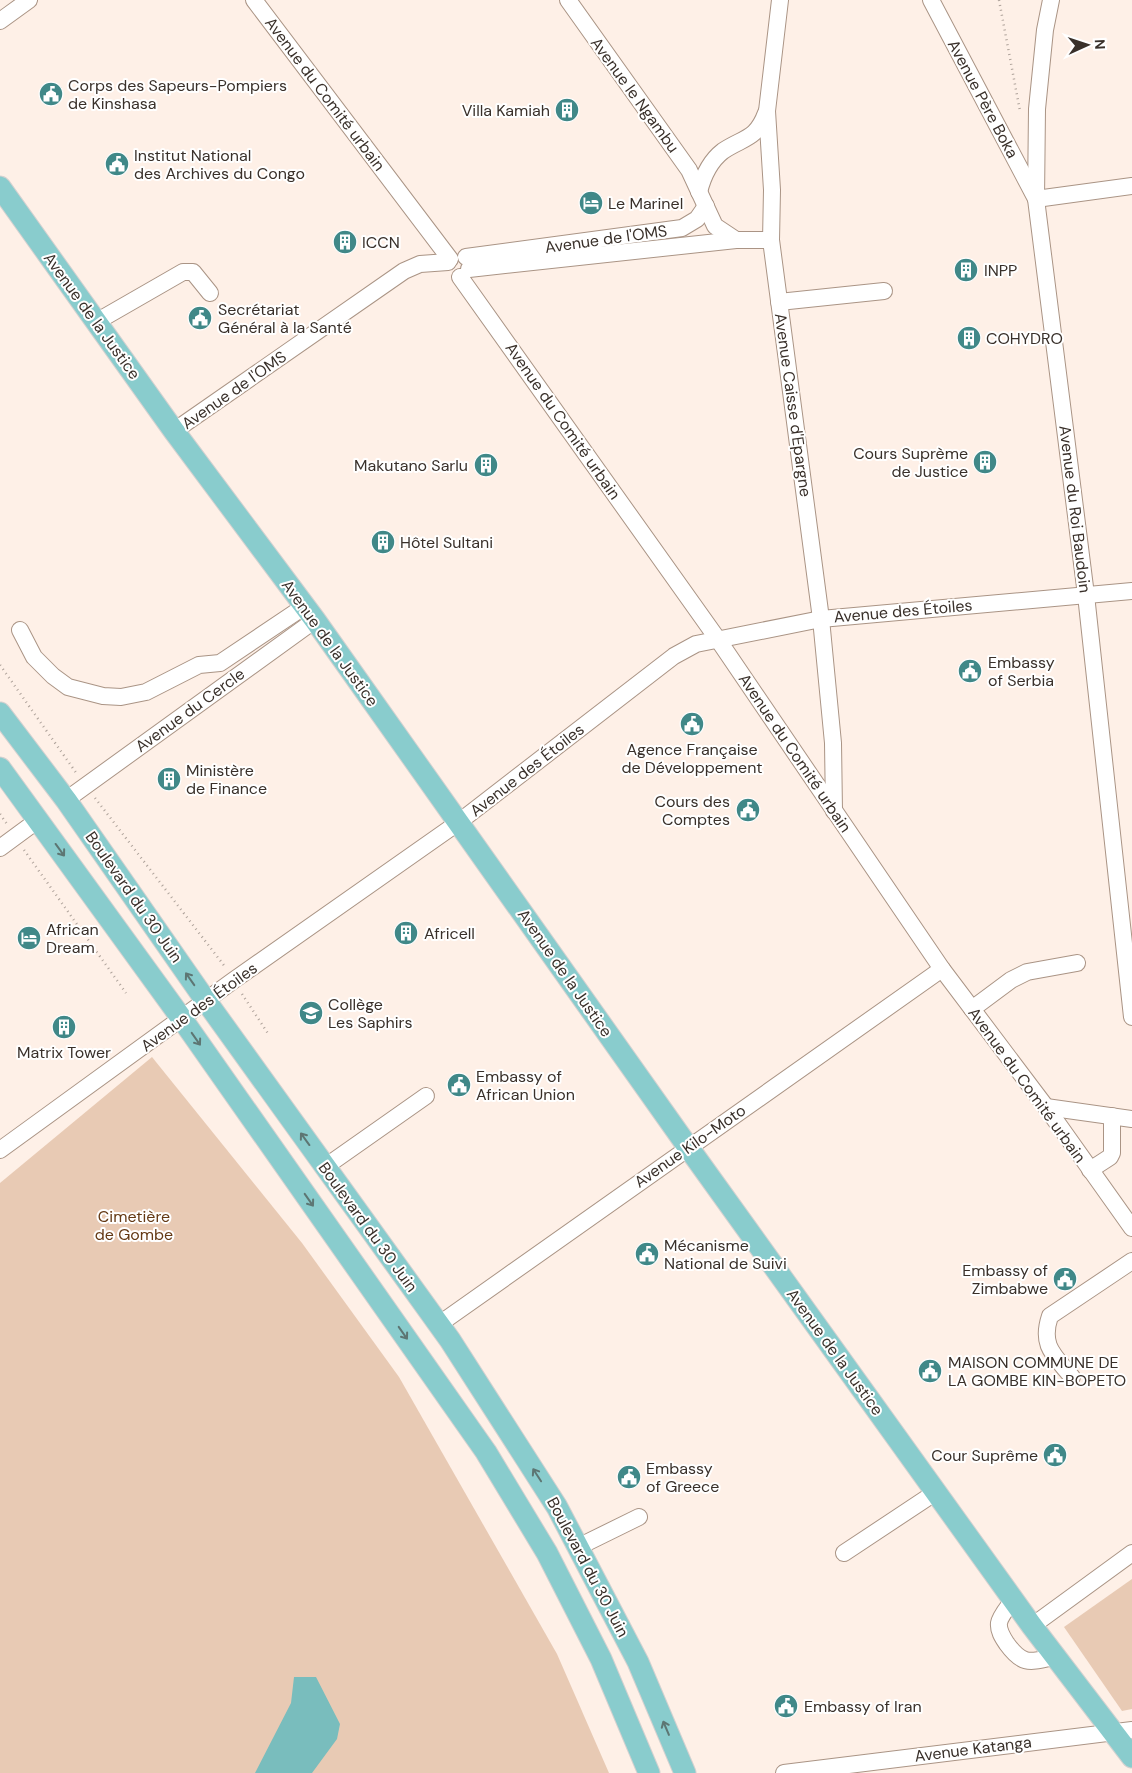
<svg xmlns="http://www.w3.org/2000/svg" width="1132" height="1773" font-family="'DM Sans',sans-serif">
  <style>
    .green { fill: #e8cab4 }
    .water { fill: #79bdbd }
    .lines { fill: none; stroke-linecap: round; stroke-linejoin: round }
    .minor-casing { stroke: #aa9485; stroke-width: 18 }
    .major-casing { stroke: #d3d1d0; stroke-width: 23 }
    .path { stroke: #afa39b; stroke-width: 2.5; stroke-dasharray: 1 4; stroke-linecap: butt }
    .minor { stroke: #fff; stroke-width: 16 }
    .major { stroke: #89cccd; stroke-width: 21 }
    .oneway { stroke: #5d7673 }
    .labels { text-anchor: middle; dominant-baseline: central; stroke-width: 4; stroke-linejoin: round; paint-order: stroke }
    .poi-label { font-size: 16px; fill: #39302a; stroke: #fff; text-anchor: start }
    .street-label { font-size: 16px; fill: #39302a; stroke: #fff }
    .park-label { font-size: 16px; fill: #643914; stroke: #fff }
  </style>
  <rect width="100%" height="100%" fill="#fef0e7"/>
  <!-- green -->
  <g class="green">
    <polygon points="152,1057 302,1243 399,1377 557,1654 609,1773 0,1773 0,1183"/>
    <polygon points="1132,1579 1132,1709 1122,1711 1064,1627"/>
  </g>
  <!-- water -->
  <polygon class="water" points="294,1677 316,1677 340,1724 337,1739 312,1773 255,1773 291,1703"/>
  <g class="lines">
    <!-- minor casing -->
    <g class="minor-casing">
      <g id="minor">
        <polyline points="254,0 450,259"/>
        <polyline points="568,0 689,170 715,226 736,240 771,240"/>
        <polyline points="780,0 767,111 772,190 771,240 821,619 833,743 834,811"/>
        <polyline points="931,0 1035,197"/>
        <polyline points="1051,0 1045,30 1037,109 1036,199 1086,595 1132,1017"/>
        <polyline points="0,21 29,0"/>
        <path d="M699 192C703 176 710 161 723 151 744 137 756 140 766 113"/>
        <polyline points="1036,199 1132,186"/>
        <polyline points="466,257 682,228 697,219 706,206"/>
        <polyline points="469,269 736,240"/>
        <polyline points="460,277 719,641 942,969 1046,1107 1132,1228"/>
        <polyline points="779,302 884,291"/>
        <polyline points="96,322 183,272 193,272 210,293"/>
        <polyline points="174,431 404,271 420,264 448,262"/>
        <polyline points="20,630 34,657 53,676 68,687 103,696 121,697 146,692 199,665 220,663 305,606"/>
        <polyline points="66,800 315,620"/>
        <polyline points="0,848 38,820"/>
        <polyline points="972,1009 1011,980 1027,972 1077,963"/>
        <polyline points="1046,1107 1132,1119"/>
        <polyline points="0,1150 234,980 459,822 674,656 696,644 821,619 1132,591"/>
        <polyline points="325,1167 426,1096"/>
        <polyline points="1090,1170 1110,1157 1112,1153 1112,1116"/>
        <polyline points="438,1325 942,969"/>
        <path d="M1072 1377C1054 1355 1040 1346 1050 1316L1132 1261"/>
        <polyline points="578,1547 639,1517"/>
        <polyline points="844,1553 936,1492"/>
        <path d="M1013 1600C1009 1606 1000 1616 999 1623 998 1631 1003 1638 1007 1644 1023 1666 1030 1662 1054 1657"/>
        <polyline points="1032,1626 1132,1553"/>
        <polyline points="784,1773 1132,1730"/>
      </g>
    </g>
    <!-- major casing -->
    <g class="major-casing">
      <g id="major">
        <polyline points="0,187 174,431 315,620 688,1147 1032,1626 1132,1757"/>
        <polyline points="0,713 66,800 206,1001 450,1340 557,1507 638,1662 685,1773"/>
        <polyline points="0,768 182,1019 486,1452 547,1553 601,1659 649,1773"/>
      </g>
    </g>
    <!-- path -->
    <g class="path">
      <polyline points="999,0 1020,111"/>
      <polyline points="0,665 77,774"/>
      <polyline points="95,798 226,968"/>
      <polyline points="0,814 7,824"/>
      <polyline points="24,850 126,993"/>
      <polyline points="242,994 269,1035"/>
    </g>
    <!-- minor -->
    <use href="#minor" class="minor"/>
    <!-- major -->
    <use href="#major" class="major"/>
  </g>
  <!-- one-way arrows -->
  <defs><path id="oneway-shaft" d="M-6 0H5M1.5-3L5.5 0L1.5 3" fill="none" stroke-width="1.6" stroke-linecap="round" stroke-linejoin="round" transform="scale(1.25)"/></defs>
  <g class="oneway">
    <use href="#oneway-shaft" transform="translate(60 850) rotate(54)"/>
    <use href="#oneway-shaft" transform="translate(190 979) rotate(-125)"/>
    <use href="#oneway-shaft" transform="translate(196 1039) rotate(55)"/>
    <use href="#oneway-shaft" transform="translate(305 1139) rotate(-126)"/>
    <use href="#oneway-shaft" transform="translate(309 1200) rotate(55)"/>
    <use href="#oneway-shaft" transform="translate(403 1333) rotate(55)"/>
    <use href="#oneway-shaft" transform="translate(537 1475) rotate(-123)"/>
    <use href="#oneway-shaft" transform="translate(666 1728) rotate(-113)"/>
  </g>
  <!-- icons -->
  <defs>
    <g id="civic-disc" transform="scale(1.25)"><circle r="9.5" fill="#408888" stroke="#fff"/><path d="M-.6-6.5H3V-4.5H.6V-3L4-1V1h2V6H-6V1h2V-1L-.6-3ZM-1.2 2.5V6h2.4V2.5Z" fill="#fff"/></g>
    <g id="building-disc" transform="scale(1.25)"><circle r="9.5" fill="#408888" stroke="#fff"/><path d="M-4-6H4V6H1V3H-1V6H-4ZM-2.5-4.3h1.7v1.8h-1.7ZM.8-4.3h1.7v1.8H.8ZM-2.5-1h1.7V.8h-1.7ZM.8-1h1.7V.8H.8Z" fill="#fff"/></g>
    <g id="hotel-disc" transform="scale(1.25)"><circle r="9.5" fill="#408888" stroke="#fff"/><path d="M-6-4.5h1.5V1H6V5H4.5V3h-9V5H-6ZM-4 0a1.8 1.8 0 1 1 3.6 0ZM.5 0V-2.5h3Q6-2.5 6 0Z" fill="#fff"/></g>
    <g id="school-disc" transform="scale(1.25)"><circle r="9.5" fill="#408888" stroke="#fff"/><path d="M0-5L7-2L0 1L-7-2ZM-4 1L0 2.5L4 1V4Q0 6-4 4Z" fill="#fff"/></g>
  </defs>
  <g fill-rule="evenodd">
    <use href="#civic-disc" x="51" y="94"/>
    <use href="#building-disc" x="567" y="110"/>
    <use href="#civic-disc" x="117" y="164"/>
    <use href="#hotel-disc" x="591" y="203"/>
    <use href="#building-disc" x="345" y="242"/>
    <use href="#building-disc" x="966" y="270"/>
    <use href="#civic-disc" x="200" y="318"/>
    <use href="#building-disc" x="969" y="338"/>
    <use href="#building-disc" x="985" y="462"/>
    <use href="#building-disc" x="486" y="465"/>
    <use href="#building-disc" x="383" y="542"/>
    <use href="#civic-disc" x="970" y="671"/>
    <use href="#civic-disc" x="692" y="724"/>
    <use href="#building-disc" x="169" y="779"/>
    <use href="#civic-disc" x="748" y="810"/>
    <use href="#building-disc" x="406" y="933"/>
    <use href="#hotel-disc" x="29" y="938"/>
    <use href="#school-disc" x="311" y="1013"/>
    <use href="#building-disc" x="64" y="1027"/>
    <use href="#civic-disc" x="459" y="1085"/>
    <use href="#civic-disc" x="647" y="1254"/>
    <use href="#civic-disc" x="1065" y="1279"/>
    <use href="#civic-disc" x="930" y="1371"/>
    <use href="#civic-disc" x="1055" y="1455"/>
    <use href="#civic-disc" x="629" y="1477"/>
    <use href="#civic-disc" x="786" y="1706"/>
  </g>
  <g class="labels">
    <!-- poi labels -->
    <g class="poi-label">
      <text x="68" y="85">Corps des Sapeurs-Pompiers<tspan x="68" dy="18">de Kinshasa</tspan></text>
      <text x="550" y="110" text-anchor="end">Villa Kamiah</text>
      <text x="134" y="155">Institut National<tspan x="134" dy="18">des Archives du Congo</tspan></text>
      <text x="608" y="203">Le Marinel</text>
      <text x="362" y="242">ICCN</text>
      <text x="984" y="270">INPP</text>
      <text x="218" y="309">Secrétariat<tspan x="218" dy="18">Général à la Santé</tspan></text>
      <text x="986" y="338">COHYDRO</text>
      <text x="968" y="453" text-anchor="end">Cours Suprème<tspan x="968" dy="18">de Justice</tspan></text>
      <text x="468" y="465" text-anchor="end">Makutano Sarlu</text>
      <text x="400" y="542">Hôtel Sultani</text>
      <text x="988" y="662">Embassy<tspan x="988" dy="18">of Serbia</tspan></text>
      <text x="692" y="749" text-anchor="middle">Agence Française<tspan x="692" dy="18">de Développement</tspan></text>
      <text x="186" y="770">Ministère<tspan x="186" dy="18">de Finance</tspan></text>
      <text x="730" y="801" text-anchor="end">Cours des<tspan x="730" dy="18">Comptes</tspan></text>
      <text x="46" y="929">African<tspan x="46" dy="18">Dream</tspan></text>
      <text x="424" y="933">Africell</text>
      <text x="328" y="1004">Collège<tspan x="328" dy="18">Les Saphirs</tspan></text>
      <text x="64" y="1052" text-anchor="middle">Matrix Tower</text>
      <text x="476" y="1076">Embassy of<tspan x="476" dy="18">African Union</tspan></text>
      <text x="664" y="1245">Mécanisme<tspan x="664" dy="18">National de Suivi</tspan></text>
      <text x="1048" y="1270" text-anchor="end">Embassy of<tspan x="1048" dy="18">Zimbabwe</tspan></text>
      <text x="948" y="1362">MAISON COMMUNE DE<tspan x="948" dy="18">LA GOMBE KIN-BOPETO</tspan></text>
      <text x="1038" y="1455" text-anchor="end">Cour Suprême</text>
      <text x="646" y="1468">Embassy<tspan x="646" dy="18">of Greece</tspan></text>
      <text x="804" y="1706">Embassy of Iran</text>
    </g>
    <!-- street labels -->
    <g class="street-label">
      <text transform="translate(325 94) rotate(53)">Avenue du Comité urbain</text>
      <text transform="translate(635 95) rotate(54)">Avenue le Ngambu</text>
      <text transform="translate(983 99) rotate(62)">Avenue Père Boka</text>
      <text transform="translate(606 239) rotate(-8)">Avenue de l'OMS</text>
      <text transform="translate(92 316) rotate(54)">Avenue de la Justice</text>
      <text transform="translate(234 390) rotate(-35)">Avenue de l'OMS</text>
      <text transform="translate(793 405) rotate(82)">Avenue Caisse d'Epargne</text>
      <text transform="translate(563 421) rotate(55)">Avenue du Comité urbain</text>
      <text transform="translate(1075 509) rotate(83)">Avenue du Roi Baudoin</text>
      <text transform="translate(903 611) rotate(-5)">Avenue des Étoiles</text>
      <text transform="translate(330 643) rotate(54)">Avenue de la Justice</text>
      <text transform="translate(190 710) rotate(-36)">Avenue du Cercle</text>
      <text transform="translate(795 753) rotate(56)">Avenue du Comité urbain</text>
      <text transform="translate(527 770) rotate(-38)">Avenue des Étoiles</text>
      <text transform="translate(134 897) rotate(55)">Boulevard du 30 Juin</text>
      <text transform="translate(565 973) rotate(55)">Avenue de la Justice</text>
      <text transform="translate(199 1007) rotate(-36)">Avenue des Étoiles</text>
      <text transform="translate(1027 1085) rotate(54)">Avenue du Comité urbain</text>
      <text transform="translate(690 1146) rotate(-35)">Avenue Kilo-Moto</text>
      <text transform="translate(368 1227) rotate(54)">Boulevard du 30 Juin</text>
      <text transform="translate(835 1352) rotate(54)">Avenue de la Justice</text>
      <text transform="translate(588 1567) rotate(62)">Boulevard du 30 Juin</text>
      <text transform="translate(973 1749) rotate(-7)">Avenue Katanga</text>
    </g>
    <!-- park labels -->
    <g class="park-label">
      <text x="134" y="1216">Cimetière<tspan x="134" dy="18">de Gombe</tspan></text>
    </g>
  </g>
  <!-- north arrow -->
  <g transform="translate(1087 45) rotate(87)" stroke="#ffffff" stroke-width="4" paint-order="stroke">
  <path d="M0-4L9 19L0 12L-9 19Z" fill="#39302a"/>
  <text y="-8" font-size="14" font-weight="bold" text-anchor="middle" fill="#39302a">N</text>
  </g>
</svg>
